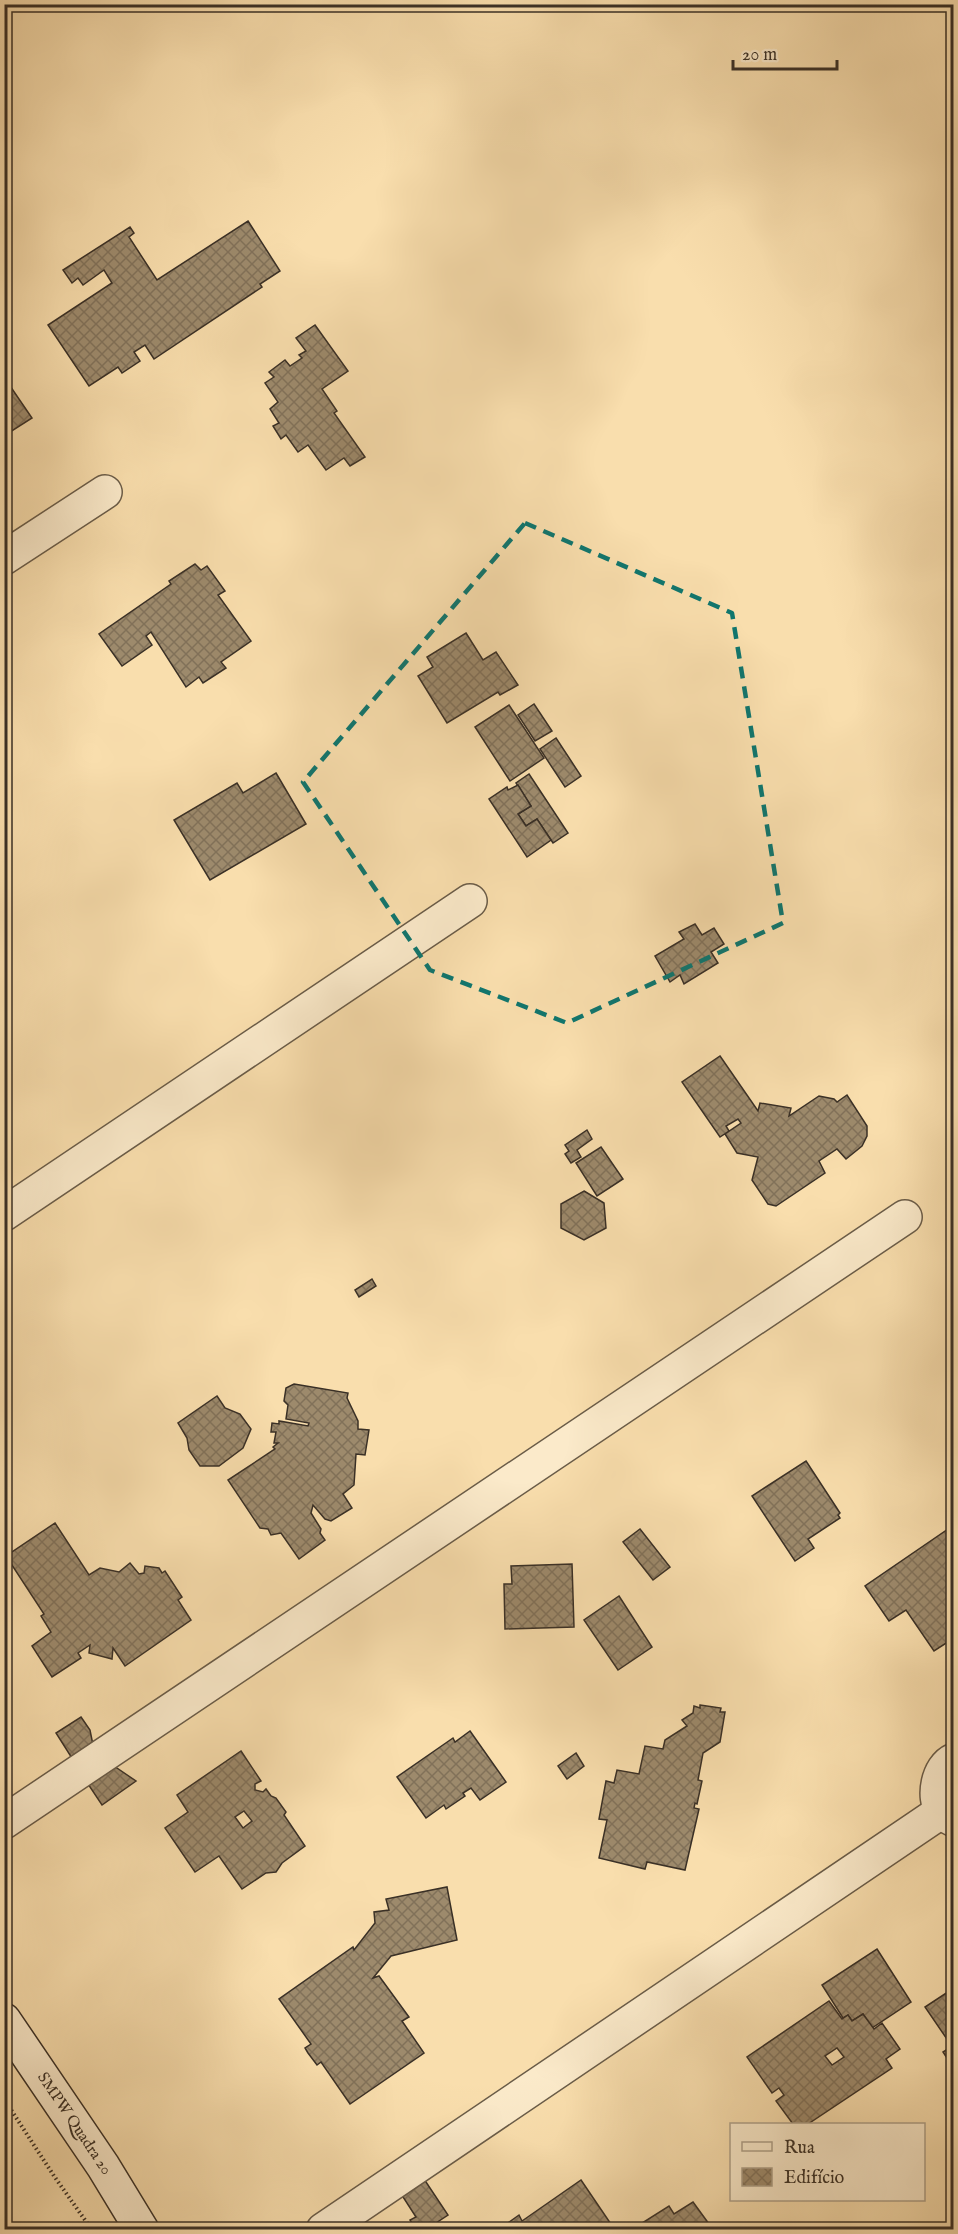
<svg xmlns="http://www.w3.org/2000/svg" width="958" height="2234" font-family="'IM FELL English',serif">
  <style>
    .building { fill: url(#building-cross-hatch); stroke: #3a3026; stroke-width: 1.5; fill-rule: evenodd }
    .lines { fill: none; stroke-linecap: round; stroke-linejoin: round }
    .street-casing { stroke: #6a5c48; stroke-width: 36 }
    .secondary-casing { stroke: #3a3026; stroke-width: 36 }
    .path { stroke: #3a3026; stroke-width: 4; stroke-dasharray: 1.5 3; stroke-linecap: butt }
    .street { stroke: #fbeaca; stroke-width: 33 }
    .secondary { stroke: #fbeaca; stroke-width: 33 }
    .marked { fill: none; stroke: #0f766e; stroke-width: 4.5; stroke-dasharray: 12 8; stroke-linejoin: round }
    .labels { text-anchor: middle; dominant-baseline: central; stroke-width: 4.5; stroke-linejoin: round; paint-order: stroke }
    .street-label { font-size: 16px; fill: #3a3026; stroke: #fbeaca }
  </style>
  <defs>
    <pattern id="building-cross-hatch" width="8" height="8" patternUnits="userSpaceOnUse" patternTransform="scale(1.5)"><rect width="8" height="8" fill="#9d8a6c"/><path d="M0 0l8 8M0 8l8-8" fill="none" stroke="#817159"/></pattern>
  </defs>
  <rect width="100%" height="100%" fill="#f9dead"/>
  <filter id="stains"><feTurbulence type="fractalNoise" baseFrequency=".00333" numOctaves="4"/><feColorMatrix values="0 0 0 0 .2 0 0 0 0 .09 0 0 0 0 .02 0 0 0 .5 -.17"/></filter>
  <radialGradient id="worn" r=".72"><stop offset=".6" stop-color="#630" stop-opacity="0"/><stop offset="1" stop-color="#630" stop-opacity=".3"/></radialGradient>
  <!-- building -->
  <g class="building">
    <polygon points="248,221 280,271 260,284 262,287 154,359 145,345 134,352 140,361 122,373 118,367 89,386 48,325 112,283 104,270 83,285 78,278 72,283 63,270 130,227 134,233 129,237 157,280"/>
    <polygon points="315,325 348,371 322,389 337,411 334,413 365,457 350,466 344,458 326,470 308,445 298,452 286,435 281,439 273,426 279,423 270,409 278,402 265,383 274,377 269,372 285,360 290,366 302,358 299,355 306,351 296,338"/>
    <polygon points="6,380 32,418 4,436 4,381"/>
    <polygon points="195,564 201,570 207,566 225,591 218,595 251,641 221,662 226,668 203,683 199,677 186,687 151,632 146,636 152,645 122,666 99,634 171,584 169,581"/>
    <polygon points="466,633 483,660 496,652 518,685 500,695 498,692 447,723 418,676 433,667 427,657"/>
    <polygon points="534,704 552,731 535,741 518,715"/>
    <polygon points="509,705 544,758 510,781 475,727"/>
    <polygon points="556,738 581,776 565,787 540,749"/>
    <polygon points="276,773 306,824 210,880 174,820 237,783 243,793"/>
    <polygon points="529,774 568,833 553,843 537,819 526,826 518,814 531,806 516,783"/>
    <polygon points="518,785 531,806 518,814 526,826 537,819 551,840 527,857 489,799 507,787 508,790"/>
    <polygon points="695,924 702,935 714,928 724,944 711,952 718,963 684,984 680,975 670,982 655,956 684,939 679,932"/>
    <polygon points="720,1056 758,1111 760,1103 791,1108 789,1116 819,1096 834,1099 837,1102 847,1095 867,1126 867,1136 862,1146 846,1159 837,1149 819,1161 825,1173 776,1206 768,1204 752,1180 758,1157 737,1153 725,1134 741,1123 738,1119 726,1126 729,1131 720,1137 682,1082"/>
    <polygon points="587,1130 592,1139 577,1150 581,1157 571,1163 565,1154 569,1151 565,1145"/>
    <polygon points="601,1147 623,1179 597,1196 576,1163"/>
    <polygon points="584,1191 604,1203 606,1228 584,1240 561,1228 561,1204"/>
    <polygon points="372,1279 376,1286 359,1297 355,1290"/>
    <polygon points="294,1384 348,1393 347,1398 358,1421 358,1429 369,1430 365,1455 356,1454 354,1485 343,1494 352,1508 331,1521 325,1519 313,1505 311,1513 321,1529 320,1533 325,1540 299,1559 281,1533 271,1535 268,1529 260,1528 228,1480 275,1449 273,1447 278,1443 274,1443 276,1432 271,1432 272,1423 279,1424 279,1421 308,1426 309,1423 286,1419 288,1405 284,1401 286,1388"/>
    <polygon points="217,1396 225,1408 240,1414 251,1429 243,1448 219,1466 200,1466 189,1450 187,1438 178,1423"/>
    <polygon points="806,1461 840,1513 838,1515 840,1518 808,1539 814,1548 795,1561 752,1496"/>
    <polygon points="55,1523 89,1575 100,1568 119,1572 130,1563 139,1574 144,1573 145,1566 159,1568 162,1573 165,1571 182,1597 178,1600 191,1620 125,1666 113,1648 112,1659 89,1653 90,1645 78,1653 81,1658 52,1677 32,1646 51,1632 41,1616 44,1614 6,1556"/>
    <polygon points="954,1525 954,1638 934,1651 906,1610 889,1621 865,1586"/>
    <polygon points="640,1529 670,1567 653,1580 623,1542"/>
    <polygon points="572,1564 574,1627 505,1629 504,1584 512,1584 511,1566"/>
    <polygon points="619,1596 652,1647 618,1670 584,1620"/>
    <polygon points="700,1705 721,1708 720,1712 725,1712 720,1742 703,1753 698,1780 702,1781 697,1804 695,1803 694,1808 699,1809 685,1870 647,1862 645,1869 599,1858 607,1820 599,1819 606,1781 614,1783 617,1770 639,1774 645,1746 663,1749 665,1740 687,1726 682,1720 693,1713 694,1706 700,1708"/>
    <polygon points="81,1717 90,1730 94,1750 75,1763 56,1733"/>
    <polygon points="470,1731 506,1782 480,1800 471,1788 463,1793 465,1796 446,1809 444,1805 426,1818 397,1777 453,1738 455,1742"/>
    <path d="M241 1751 261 1781 255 1784V1790L263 1792 266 1789 271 1796 276 1798 286 1812 284 1815 305 1846 282 1863 276 1872 266 1873 242 1889 219 1856 195 1872 165 1828 188 1812 177 1795ZM244 1811 252 1821 243 1828 235 1817Z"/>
    <polygon points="576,1753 584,1766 567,1779 558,1766"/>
    <polygon points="114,1766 136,1781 102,1805 88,1784"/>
    <polygon points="447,1887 457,1940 391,1956 373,1978 379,1976 409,2017 402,2021 424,2053 350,2104 321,2062 317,2065 308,2053 305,2048 311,2044 279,1999 353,1947 354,1950 375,1923 374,1912 389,1910 386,1899"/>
    <polygon points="877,1949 911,2002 872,2028 863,2014 852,2021 848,2015 843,2018 822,1985"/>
    <polygon points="954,1988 954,2043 951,2045 925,2007"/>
    <path d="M829 2001 842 2019 848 2015 852 2021 863 2014 874 2029 882 2023 900 2049 886 2059 892 2068 808 2124H793L776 2101 784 2095 779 2088 772 2093 747 2057ZM837 2048 844 2057 832 2065 825 2056Z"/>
    <polygon points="954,2045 954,2069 943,2052"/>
    <polygon points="416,2167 448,2215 430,2227 431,2230 416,2230 410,2220 416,2217 394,2183"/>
    <polygon points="581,2180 615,2230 498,2230 519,2215 522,2221"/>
    <polygon points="693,2202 709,2224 702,2230 631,2230 669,2206 674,2214"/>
  </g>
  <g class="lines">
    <!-- street casing -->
    <g class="street-casing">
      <g id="street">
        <polyline points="4,558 105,492"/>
        <polyline points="4,1214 470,901"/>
        <path d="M954 1760C938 1767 932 1797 942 1811 944 1814 950 1818 954 1820"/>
        <polyline points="4,1822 905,1217"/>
        <polyline points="323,2230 942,1811"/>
      </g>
    </g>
    <!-- secondary casing -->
    <g class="secondary-casing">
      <polyline id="secondary" points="4,2020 103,2166 142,2230"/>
    </g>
    <!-- path -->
    <polyline class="path" points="4,2099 54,2176 92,2230"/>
    <!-- street -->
    <use href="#street" class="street"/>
    <!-- secondary -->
    <use href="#secondary" class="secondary"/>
  </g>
  <!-- marked area -->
  <path class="marked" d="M525 523 732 613 783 923 567 1023 430 970 303 782Z"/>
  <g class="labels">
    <!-- street labels -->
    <g class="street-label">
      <text transform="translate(74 2124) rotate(56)">SMPW Quadra 20</text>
    </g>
  </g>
  <!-- margin -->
  <rect width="958" height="2234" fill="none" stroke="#f9dead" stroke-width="24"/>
  <rect x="6" y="6" width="946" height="2222" fill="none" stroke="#3a3026" stroke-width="3"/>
  <rect x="12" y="12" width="934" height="2210" fill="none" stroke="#3a3026" stroke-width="1.5"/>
  <!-- legend -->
  <rect x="730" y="2123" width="195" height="78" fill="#fbeaca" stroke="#aea088" stroke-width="1.5"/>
  <rect x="742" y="2142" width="30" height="9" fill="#fbeaca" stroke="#aea088" stroke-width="1.5"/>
  <text x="784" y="2153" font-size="18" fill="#3a3026">Rua</text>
  <rect x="742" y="2168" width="30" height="18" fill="url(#building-cross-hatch)" stroke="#aea088" stroke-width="1.5"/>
  <text x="784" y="2183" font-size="18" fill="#3a3026">Edifício</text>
  <!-- scale -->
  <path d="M733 60v9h104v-9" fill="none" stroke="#3a3026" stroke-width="3"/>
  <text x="742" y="60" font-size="18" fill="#3a3026" stroke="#fbeaca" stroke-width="4.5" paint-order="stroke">20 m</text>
  <rect width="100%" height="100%" filter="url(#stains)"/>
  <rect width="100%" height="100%" fill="url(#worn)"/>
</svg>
